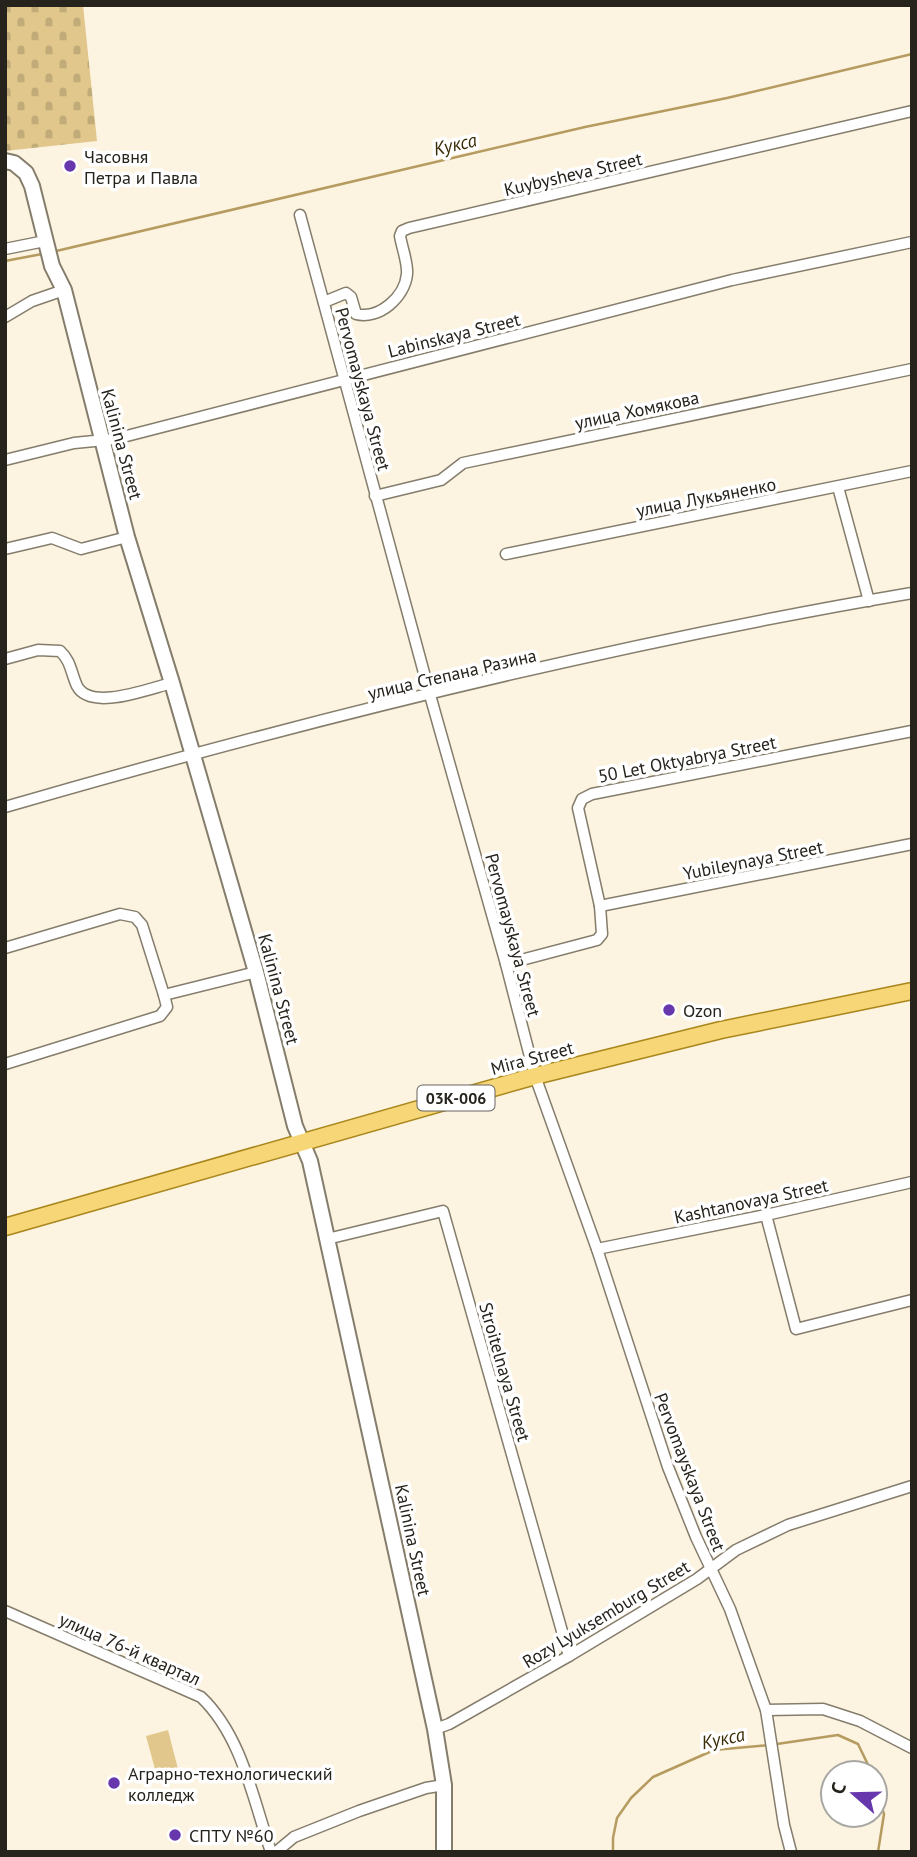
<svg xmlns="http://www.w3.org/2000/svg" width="917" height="1857" font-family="'PT Sans',sans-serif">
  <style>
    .cemetery { fill: url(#cemetery-stones) }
    .park { fill: #e1c78c }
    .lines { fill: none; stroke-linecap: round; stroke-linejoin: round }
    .stream { stroke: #b59b5f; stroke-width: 2.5 }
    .street-casing { stroke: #857d6c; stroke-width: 13 }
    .secondary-casing { stroke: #857d6c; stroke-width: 18 }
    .primary-casing { stroke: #a9861b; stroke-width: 19 }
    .street { stroke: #fff; stroke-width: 10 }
    .secondary { stroke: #fff; stroke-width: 14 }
    .primary { stroke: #f6d676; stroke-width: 16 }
    .poi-dot { fill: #6737ae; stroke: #fff; stroke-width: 2.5 }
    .labels { text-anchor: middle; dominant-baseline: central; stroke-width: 7; stroke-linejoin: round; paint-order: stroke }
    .shield { fill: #fff; stroke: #676560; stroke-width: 2 }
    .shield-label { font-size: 16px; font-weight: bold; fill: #26231c }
    .poi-label { font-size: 18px; fill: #26231c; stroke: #fff; text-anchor: start }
    .street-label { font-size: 18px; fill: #26231c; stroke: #fff }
    .water-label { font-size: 19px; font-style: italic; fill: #3a2c06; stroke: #fff }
  </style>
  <defs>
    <pattern id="cemetery-stones" width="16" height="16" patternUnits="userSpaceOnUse" patternTransform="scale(1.75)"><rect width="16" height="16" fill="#e1c78c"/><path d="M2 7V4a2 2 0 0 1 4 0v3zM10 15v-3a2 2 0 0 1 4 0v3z" fill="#c1ab78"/></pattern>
  </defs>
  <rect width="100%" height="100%" fill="#fcf3e0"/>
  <!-- cemetery -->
  <polygon class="cemetery" points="5,5 83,5 97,141 5,151"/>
  <!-- park -->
  <polygon class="park" points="168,1730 179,1773 158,1780 146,1736"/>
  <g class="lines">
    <!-- stream -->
    <g class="stream">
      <polyline points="52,252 585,127 727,98 912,54"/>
      <polyline points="5,261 42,254"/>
      <polyline points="875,1785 884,1814 878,1852"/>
      <polyline points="613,1852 613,1838 617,1818 631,1798 653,1777 714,1750 770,1745 838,1735 858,1744 872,1773"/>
    </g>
    <!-- street casing -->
    <g class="street-casing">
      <g id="street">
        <polyline points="300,215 430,695 506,964 535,1076 597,1249 668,1467 696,1537 730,1609 766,1710 784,1825 791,1852"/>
        <polyline points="5,249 45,241"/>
        <path d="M324 302 346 293 351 297 356 314C379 320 405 297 407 274 408 263 402 248 400 236L402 231 409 228 912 111"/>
        <polyline points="5,317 32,301 64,290"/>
        <polyline points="5,460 74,443 115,439 732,280 912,242"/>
        <polyline points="838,487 869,601"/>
        <polyline points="375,496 441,480 463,463 912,369"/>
        <polyline points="5,549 52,538 81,549 127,537"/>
        <polyline points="506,554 912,471"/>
        <path d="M5 659 38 650 60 651C71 661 71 673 77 686 91 712 150 688 172 683"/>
        <path d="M5 807C302 721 606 645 912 593"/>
        <polyline points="600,906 912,844"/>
        <polyline points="5,948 120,914 135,917 142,925 164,995"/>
        <polyline points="506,964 597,940 602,934 600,906 578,808 582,799 592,794 912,731"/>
        <polyline points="5,1064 160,1016 167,1007 164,995 256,972"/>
        <polyline points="766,1215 796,1329 912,1300"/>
        <polyline points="327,1239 443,1211 569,1656"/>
        <polyline points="597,1249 766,1215 912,1182"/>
        <path d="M5 1611 201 1697C242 1736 253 1799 271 1852"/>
        <polyline points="766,1710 823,1709 860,1721 912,1748"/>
        <polyline points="435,1729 449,1724 569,1656 697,1579 736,1550 788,1525 912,1486"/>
        <polyline points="276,1852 294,1837 359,1811 426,1788 444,1785"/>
      </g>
    </g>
    <!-- secondary casing -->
    <g class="secondary-casing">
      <polyline id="secondary" points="5,161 14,163 26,173 32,186 52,266 64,290 127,537 172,683 256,972 295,1126 310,1161 435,1729 444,1785 444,1852"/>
    </g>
    <!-- primary casing -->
    <g class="primary-casing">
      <polyline id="primary" points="5,1227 535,1076 721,1030 912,991"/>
    </g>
    <!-- street -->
    <use href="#street" class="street"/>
    <!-- secondary -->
    <use href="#secondary" class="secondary"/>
    <!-- primary -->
    <use href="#primary" class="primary"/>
  </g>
  <!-- markers -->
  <g class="poi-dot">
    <circle cx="70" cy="166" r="7"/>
    <circle cx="669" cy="1010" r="7"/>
    <circle cx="114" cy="1783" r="7"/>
    <circle cx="175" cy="1835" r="7"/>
  </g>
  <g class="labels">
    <!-- shield labels -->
    <rect class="shield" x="417.5" y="1085.5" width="77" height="25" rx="5"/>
    <g class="shield-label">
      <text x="456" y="1098">03К-006</text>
    </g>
    <!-- poi labels -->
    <g class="poi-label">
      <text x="84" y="156">Часовня<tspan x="84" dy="21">Петра и Павла</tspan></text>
      <text x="683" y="1010">Ozon</text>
      <text x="128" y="1773">Аграрно-технологический<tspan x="128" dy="21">колледж</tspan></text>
      <text x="189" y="1835">СПТУ №60</text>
    </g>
    <!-- street labels -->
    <g class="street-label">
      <text transform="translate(573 174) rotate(-13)">Kuybysheva Street</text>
      <text transform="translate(454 335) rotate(-14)">Labinskaya Street</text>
      <text transform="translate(363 389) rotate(75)">Pervomayskaya Street</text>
      <text transform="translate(637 410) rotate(-12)">улица Хомякова</text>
      <text transform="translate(122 444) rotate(75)">Kalinina Street</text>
      <text transform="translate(706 497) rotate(-11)">улица Лукьяненко</text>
      <text transform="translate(452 674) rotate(-13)">улица Степана Разина</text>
      <text transform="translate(687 759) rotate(-11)">50 Let Oktyabrya Street</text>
      <text transform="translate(753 860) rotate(-11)">Yubileynaya Street</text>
      <text transform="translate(513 935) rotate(75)">Pervomayskaya Street</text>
      <text transform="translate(279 989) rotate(75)">Kalinina Street</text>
      <text transform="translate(532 1058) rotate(-15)">Mira Street</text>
      <text transform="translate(751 1201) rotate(-12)">Kashtanovaya Street</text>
      <text transform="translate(505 1372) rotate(74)">Stroitelnaya Street</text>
      <text transform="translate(690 1472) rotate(69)">Pervomayskaya Street</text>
      <text transform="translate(413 1540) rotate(78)">Kalinina Street</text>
      <text transform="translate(606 1614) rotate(-31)">Rozy Lyuksemburg Street</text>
      <text transform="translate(130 1649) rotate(24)">улица 76-й квартал</text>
    </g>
    <!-- water labels -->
    <g class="water-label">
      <text transform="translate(455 144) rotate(-13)">Кукса</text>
      <text transform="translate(723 1738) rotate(-12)">Кукса</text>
    </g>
  </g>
  <!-- border -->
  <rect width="917" height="1857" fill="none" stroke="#26231c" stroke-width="14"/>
  <!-- north arrow -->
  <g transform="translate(854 1794) rotate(290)"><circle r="33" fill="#ffffff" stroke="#a8a7a4" stroke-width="2"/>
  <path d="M0-5L12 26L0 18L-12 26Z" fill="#6737ae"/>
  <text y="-10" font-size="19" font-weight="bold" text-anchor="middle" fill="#26231c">С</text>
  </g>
</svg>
